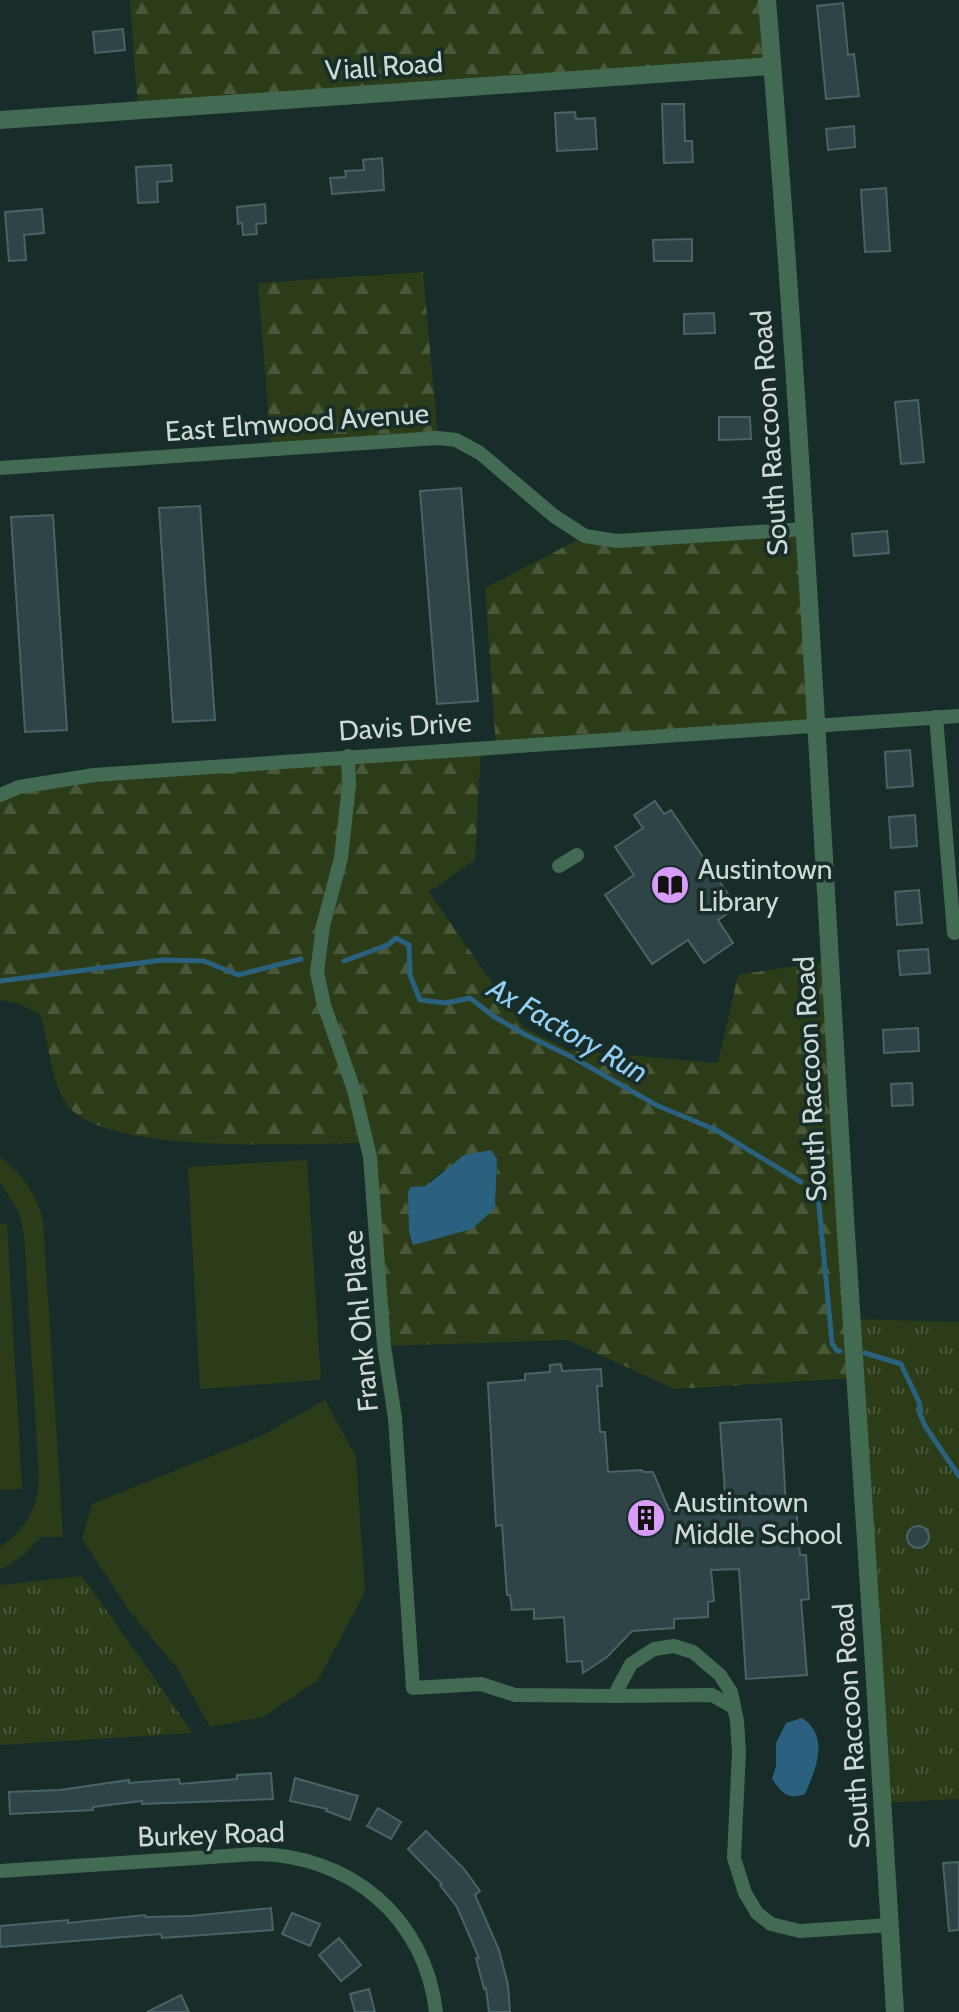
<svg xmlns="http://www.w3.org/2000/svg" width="959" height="2012" font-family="Cabin,sans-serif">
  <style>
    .forest { fill: url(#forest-firs); fill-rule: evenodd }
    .park { fill: url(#park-tufts) }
    .pitch { fill: #2c3c18 }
    .water { fill: #2a617e }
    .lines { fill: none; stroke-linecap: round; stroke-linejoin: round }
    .stream { stroke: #2a617e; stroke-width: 5 }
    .building { fill: #2e4447; stroke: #4b6266; stroke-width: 2 }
    .minor { stroke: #436a52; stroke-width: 14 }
    .tertiary { stroke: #436a52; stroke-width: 18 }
    .labels { text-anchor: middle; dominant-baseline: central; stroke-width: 7; stroke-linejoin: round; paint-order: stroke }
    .street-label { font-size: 28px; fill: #cdd9d6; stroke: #182c29 }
    .poi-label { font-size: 28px; fill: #cdd9d6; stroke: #182c29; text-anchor: start }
    .water-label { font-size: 30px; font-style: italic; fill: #91d0f5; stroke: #182c29 }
  </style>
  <defs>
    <pattern id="forest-firs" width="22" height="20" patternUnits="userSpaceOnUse" patternTransform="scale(2)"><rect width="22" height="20" fill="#2c3c18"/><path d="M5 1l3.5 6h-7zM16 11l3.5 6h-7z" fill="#495839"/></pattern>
    <pattern id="park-tufts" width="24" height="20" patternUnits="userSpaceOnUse" patternTransform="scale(2)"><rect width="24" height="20" fill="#2c3c18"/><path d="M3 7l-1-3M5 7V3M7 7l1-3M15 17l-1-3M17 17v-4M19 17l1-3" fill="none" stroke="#495839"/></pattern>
  </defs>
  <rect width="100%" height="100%" fill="#182c29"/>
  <!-- forest -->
  <g class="forest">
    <polygon points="130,0 767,0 772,66 138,111"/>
    <polygon points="423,272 438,438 271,448 258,283"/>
    <polygon points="804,529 817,725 496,746 485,588 585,536"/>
    <path d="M481 747 475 860 429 892 523 1027 569 1050 718 1063 738 975 832 960 856 1378 674 1389 568 1340 384 1346 366 1143C303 1143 111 1156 69 1107 50 1084 50 1044 40 1015L20 1004 0 1000V795L19 787ZM497 1159 495 1209 411 1187 426 1186 440 1172Z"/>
  </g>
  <!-- park -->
  <g class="park">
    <polygon points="852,1319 959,1322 959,1799 884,1803"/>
    <polygon points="82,1576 193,1733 0,1745 0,1585"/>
  </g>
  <!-- pitch -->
  <g class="pitch">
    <path d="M0 1157C22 1174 35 1192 43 1219L63 1537H41L24 1555 0 1570V1547C26 1530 38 1507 39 1477L24 1235 19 1212 0 1183Z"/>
    <polygon points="307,1160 321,1380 200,1389 188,1167"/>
    <polygon points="0,1224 7,1224 22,1489 0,1490"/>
    <polygon points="325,1400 356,1457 365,1592 318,1680 263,1717 210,1727 177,1668 131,1613 82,1539 92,1504 261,1436"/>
  </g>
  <!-- water -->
  <g class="water">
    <polygon points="491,1150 497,1159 495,1208 472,1229 413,1245 409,1232 408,1192 411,1187 426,1186 464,1155"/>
    <path d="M802 1718C830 1736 816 1769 805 1794 788 1801 781 1792 772 1779L776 1766V1743L786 1723Z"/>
  </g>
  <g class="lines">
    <!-- stream -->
    <g class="stream">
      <polyline points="344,961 388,945 396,938 409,945 410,975 420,1000 446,1003 470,998 493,1016 526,1035 574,1058 656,1105 716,1130 801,1182"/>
      <polyline points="0,981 163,960 204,961 238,975 301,959"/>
      <polyline points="815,1192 818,1195 832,1343 837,1351 840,1351"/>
      <polyline points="865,1353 901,1364 919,1402 920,1414 925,1426 959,1476"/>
    </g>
  </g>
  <!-- building -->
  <g class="building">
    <polygon points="843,3 848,55 854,54 859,96 826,99 817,6"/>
    <polygon points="123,29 125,50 95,53 93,32"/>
    <polygon points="662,104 684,104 685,141 692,141 693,162 664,163"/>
    <polygon points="575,112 576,119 595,118 597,149 557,151 555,113"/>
    <polygon points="854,126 855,147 828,150 826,129"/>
    <polygon points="382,158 384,190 332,194 330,178 346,177 345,171 364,170 363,160"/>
    <polygon points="171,165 172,181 157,182 158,202 138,203 136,167"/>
    <polygon points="886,188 890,251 865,252 861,190"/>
    <polygon points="265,204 266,223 256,224 257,234 243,235 242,223 238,224 237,207"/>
    <polygon points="42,209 44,233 24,235 26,260 9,261 5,212"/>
    <polygon points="692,239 692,261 654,261 653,240"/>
    <polygon points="714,313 715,333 684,334 684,314"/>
    <polygon points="918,400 924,462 901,464 895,402"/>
    <polygon points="719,417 750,417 751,439 719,440"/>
    <polygon points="461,488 478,701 437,704 420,491"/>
    <polygon points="200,506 215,720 173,722 159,508"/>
    <polygon points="53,515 67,730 25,732 11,517"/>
    <polygon points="887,531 889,553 854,556 852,534"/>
    <polygon points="910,750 913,786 887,788 885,752"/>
    <polygon points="655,801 664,814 671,810 737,907 718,920 733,943 704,963 688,940 652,964 605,895 634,875 615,847 643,828 634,815"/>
    <polygon points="915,815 917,846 891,848 889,817"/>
    <polygon points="919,890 922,923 897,925 895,892"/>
    <polygon points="928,949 930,973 900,975 898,951"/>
    <polygon points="918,1028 919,1051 884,1053 883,1030"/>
    <polygon points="912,1083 913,1105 892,1106 891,1084"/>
    <polygon points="561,1364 562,1371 601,1369 602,1386 597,1386 600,1432 605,1432 608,1472 642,1470 643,1472 653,1472 669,1510 726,1507 720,1423 781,1419 786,1507 796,1507 800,1555 806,1555 809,1599 801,1600 807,1675 746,1679 739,1569 711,1570 714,1601 708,1602 708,1617 674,1619 674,1628 632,1631 607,1657 583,1673 582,1661 567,1662 564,1617 534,1619 534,1609 512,1610 510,1595 507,1595 502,1525 496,1526 488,1383 525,1380 525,1374 550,1372 550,1365"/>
    <circle cx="918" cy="1537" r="11"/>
    <polygon points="271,1773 273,1799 142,1804 142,1801 93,1807 93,1810 10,1814 9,1792 60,1790 129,1780 129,1783 179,1779 180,1784 237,1779 237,1775"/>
    <polygon points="295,1778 358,1796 350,1820 326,1811 327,1809 290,1801"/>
    <polygon points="378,1808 401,1822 391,1839 367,1826"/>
    <polygon points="426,1831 464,1869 480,1891 475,1895 499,1950 508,1985 510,2012 489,2012 486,1988 484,1989 476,1958 479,1958 457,1907 440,1885 442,1884 408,1849"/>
    <polygon points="959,1862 959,1930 949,1931 943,1863"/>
    <polygon points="271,1908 273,1930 162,1938 161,1934 0,1947 0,1926 68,1920 68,1923 145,1915 146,1917 190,1916"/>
    <polygon points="292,1913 320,1924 310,1946 282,1934"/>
    <polygon points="339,1938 361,1965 341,1981 319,1955"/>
    <polygon points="369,1989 375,2012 355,2012 350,1994"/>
    <polygon points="181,1995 189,2012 147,2012"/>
  </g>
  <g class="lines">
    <!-- minor -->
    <g class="minor">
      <polyline points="0,468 438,438 456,440 480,453 554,516 585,536 617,541 804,529"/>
      <polyline points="936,717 954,933"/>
      <polyline points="348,756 349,785 341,858 323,926 317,972 324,1005 354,1090 370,1157 384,1346 395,1418 413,1688 481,1684 515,1695 614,1696"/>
      <polyline points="0,795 19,787 94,775 959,716"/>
      <polyline points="559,866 577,855"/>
      <polyline points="733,1707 712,1695 614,1696 631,1664 654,1649 674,1646 693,1652 720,1675 731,1692 737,1721 739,1752 734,1858 745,1893 757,1913 771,1924 800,1931 891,1925"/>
      <path d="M0 1871 256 1854C350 1855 425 1917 436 2012"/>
    </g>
    <!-- tertiary -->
    <g class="tertiary">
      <path d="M767 0C801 411 821 822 846 1233 862 1493 881 1752 895 2012"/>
      <polyline points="0,120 772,66"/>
    </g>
  </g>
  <!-- icons -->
  <defs>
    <g id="library-disc" transform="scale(2)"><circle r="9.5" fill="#d89bf8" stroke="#182c29"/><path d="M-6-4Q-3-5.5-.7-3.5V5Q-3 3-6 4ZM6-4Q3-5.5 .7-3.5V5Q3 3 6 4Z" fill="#111"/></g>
    <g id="building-disc" transform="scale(2)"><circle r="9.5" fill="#d89bf8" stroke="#182c29"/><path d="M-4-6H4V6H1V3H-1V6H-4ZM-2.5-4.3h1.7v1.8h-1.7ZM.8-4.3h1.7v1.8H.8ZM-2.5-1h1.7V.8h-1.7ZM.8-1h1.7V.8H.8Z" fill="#111"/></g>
  </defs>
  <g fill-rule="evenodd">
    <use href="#library-disc" x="670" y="885"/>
    <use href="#building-disc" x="646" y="1518"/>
  </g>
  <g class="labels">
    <!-- street labels -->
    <g class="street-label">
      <text transform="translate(384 66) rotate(-4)">Viall Road</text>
      <text transform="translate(297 422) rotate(-4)">East Elmwood Avenue</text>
      <text transform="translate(769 433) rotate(-94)">South Raccoon Road</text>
      <text transform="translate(405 726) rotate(-4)">Davis Drive</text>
      <text transform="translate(810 1079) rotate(-93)">South Raccoon Road</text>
      <text transform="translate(360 1321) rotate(-95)">Frank Ohl Place</text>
      <text transform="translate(851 1726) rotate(-94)">South Raccoon Road</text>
      <text transform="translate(211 1834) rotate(-2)">Burkey Road</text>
    </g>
    <!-- poi labels -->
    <g class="poi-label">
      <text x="698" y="869">Austintown<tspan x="698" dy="32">Library</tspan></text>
      <text x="674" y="1502">Austintown<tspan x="674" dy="32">Middle School</tspan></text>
    </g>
    <!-- water labels -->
    <g class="water-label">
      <text transform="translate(568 1030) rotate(30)">Ax Factory Run</text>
    </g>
  </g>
</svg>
